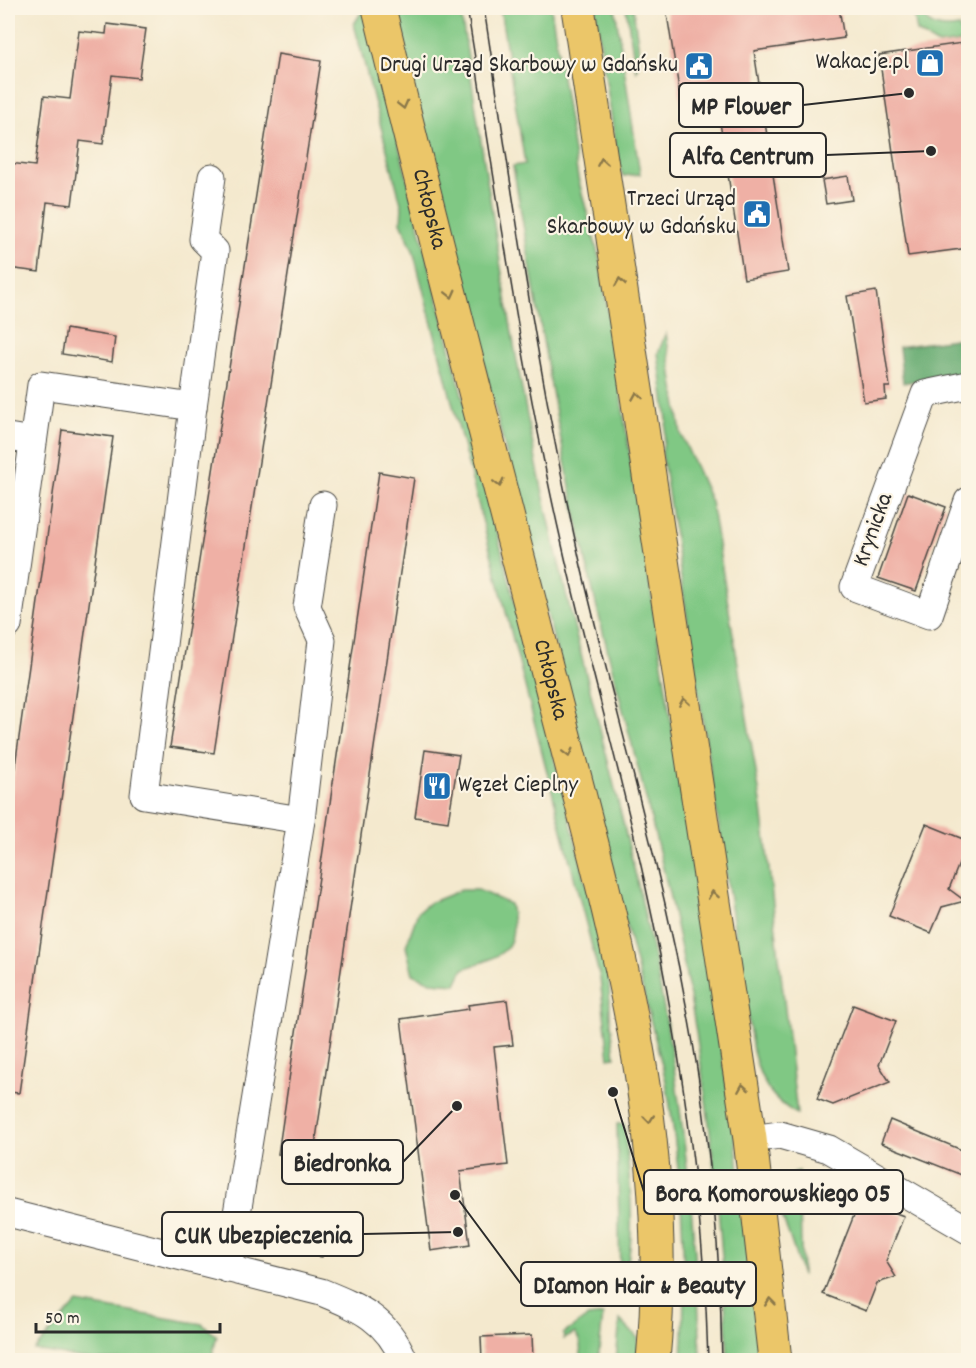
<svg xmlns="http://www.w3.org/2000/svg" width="976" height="1368" font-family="Dekko,sans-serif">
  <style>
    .green { fill: #80c884; stroke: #567a58; stroke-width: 1.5 }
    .forest { fill: #68ac72; stroke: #4a6c4e; stroke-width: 1.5 }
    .building { fill: #efb0a5 }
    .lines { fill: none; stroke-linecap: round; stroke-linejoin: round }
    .minor-casing { stroke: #494843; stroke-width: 29 }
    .major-casing { stroke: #494843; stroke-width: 35 }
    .minor { stroke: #fff; stroke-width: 27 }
    .major { stroke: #ebc669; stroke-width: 33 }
    .tram { stroke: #2b2b2b; stroke-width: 1.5 }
    .oneway { stroke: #8b784a }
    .labels { text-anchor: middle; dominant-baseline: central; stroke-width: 4.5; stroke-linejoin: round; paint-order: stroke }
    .poi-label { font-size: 24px; fill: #2b2b2b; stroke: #fcf5e5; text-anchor: end }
    .street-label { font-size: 24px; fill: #2b2b2b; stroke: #fcf5e5 }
    .leader { fill: none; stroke: #2b2b2b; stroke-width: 2 }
    .callout-dot { fill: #2b2b2b; stroke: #fcf5e5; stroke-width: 2 }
    .callout { fill: #fcf5e5; stroke: #2b2b2b; stroke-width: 2 }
    .callout-label { font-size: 26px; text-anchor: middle; font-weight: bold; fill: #2b2b2b }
  </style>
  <rect width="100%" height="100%" fill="#fcf5e5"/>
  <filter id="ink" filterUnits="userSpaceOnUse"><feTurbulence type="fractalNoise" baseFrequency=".0167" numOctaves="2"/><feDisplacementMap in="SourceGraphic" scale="12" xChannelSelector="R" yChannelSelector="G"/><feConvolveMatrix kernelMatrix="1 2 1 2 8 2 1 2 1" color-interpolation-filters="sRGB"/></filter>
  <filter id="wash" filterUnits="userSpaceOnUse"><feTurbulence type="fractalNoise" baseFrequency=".008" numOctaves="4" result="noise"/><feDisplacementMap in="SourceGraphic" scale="24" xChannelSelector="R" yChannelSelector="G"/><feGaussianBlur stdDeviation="1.35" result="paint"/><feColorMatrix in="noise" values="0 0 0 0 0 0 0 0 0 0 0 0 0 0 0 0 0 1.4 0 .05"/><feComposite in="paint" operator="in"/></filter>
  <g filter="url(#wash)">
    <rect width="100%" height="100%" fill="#f4e9ce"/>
    <!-- green -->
    <g class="green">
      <polygon points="364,8 609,973 610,1015 615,1057 609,1058 600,978 413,250 401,222 402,207 354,24"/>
      <path d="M393 8H460C488 180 511 355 550 525 583 672 625 816 655 962 682 1093 696 1227 701 1360H682C687 1267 682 1173 666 1081Z"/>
      <path d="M500 8H551L578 178 600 261 736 1144 760 1360H728C722 1216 707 1072 677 930 651 805 613 682 585 557 556 427 536 297 513 166L525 164Z"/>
      <polygon points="595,8 615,8 640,174 623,176 618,161"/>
      <polygon points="626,8 633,8 640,58 636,72"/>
      <path d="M913 8H918C926 27 940 30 959 27L960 31 968 30V41L938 45 917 32Z"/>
      <path d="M666 333 681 434 711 502 762 808 797 1114C770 1099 760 1080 753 1051L662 453 667 420 658 353Z"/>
      <path d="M461 890H478L510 904C520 952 503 955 463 969L456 984 431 982 413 974 406 946 418 912 429 903Z"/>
      <path d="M617 1124H624C627 1156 641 1255 620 1278Z"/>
      <path d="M799 1171 802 1276C798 1263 794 1249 789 1235 781 1213 765 1181 799 1171Z"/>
      <polygon points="77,1303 202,1324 217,1336 211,1360 94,1360 34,1350"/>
      <polygon points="603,1315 598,1360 581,1360 580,1342 575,1333 564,1339 563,1334 588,1317"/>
      <polygon points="620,1320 638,1338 639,1360 616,1360"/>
    </g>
    <!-- forest -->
    <polygon class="forest" points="968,337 968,373 903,383 899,347"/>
    <g id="blocks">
      <!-- building -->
      <g class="building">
        <polygon points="666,8 839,8 844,38 754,51 788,272 744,279 717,103 682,108"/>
        <polygon points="107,24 146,29 139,78 112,75 103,144 80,141 72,205 47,202 39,272 8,268 9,163 35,166 44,96 70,99 79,31 106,34"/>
        <polygon points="969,42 969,248 908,256 879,55"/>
        <polygon points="278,54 321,61 214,753 170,747"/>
        <polygon points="848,176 852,200 826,204 822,180"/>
        <polygon points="876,291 890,387 885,387 886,399 864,402 847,296"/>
        <polygon points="66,329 115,337 112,362 62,354"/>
        <polygon points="62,430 113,437 19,1093 8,1092 8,816"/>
        <polygon points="379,472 414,478 313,1159 278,1154"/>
        <polygon points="908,493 946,507 916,591 878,578"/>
        <polygon points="425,750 459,755 448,822 415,817"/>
        <polygon points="926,824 968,841 949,889 965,901 942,907 931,933 889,916"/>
        <polygon points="507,1000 513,1045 494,1047 508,1165 460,1171 470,1245 431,1251 401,1019 469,1009 468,1005"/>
        <polygon points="853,1005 896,1021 879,1065 890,1082 833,1105 817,1099"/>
        <polygon points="890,1120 969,1153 969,1178 881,1143"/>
        <polygon points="860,1200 904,1216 886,1261 896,1277 877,1283 866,1311 823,1294"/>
        <polygon points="304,1229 325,1232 322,1257 300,1254"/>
        <polygon points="532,1335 533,1360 482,1360 481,1337"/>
      </g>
    </g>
  </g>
  <g filter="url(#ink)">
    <use href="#blocks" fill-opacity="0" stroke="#494843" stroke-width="1.5"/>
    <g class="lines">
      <!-- minor casing -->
      <g class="minor-casing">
        <g id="minor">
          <polyline points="968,385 925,394 854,587 929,615 968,501"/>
          <polyline points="193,407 215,251 203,239 212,177"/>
          <polyline points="8,437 33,441"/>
          <polyline points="8,625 41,385 193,407 144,795 301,820 228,1269"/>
          <polyline points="301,820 322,640 307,607 323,505"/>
          <polyline points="750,1139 780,1135 829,1149 968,1230"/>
          <path d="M8 1213 321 1292C360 1308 387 1319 404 1360"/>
        </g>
      </g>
      <!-- major casing -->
      <g class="major-casing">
        <g id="major">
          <path id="s1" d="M379 8C433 236 494 462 552 689 609 913 675 1126 653 1360"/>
          <polyline points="578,8 750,1139 775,1360"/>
        </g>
      </g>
      <!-- minor -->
      <use href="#minor" class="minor"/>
      <!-- major -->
      <use href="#major" class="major"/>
      <!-- tram -->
      <g class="tram">
        <path d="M467 8C496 187 521 368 562 545 588 660 621 773 646 888 680 1043 704 1201 708 1360"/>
        <path d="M484 8C512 194 539 382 581 566 608 681 640 794 666 908 700 1055 720 1210 722 1360"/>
      </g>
    </g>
    <!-- one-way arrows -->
    <defs><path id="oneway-chevron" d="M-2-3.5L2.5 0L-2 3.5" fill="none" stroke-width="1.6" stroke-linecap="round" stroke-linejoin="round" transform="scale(1.5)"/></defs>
    <g class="oneway">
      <use href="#oneway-chevron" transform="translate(403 105) rotate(76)"/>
      <use href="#oneway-chevron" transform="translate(602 162) rotate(-99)"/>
      <use href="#oneway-chevron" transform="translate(620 282) rotate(-99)"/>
      <use href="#oneway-chevron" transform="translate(451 294) rotate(76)"/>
      <use href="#oneway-chevron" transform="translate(637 396) rotate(-99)"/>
      <use href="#oneway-chevron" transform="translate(499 483) rotate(76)"/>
      <use href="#oneway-chevron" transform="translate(684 702) rotate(-99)"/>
      <use href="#oneway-chevron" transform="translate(568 753) rotate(76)"/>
      <use href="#oneway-chevron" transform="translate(713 895) rotate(-99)"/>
      <use href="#oneway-chevron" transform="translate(743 1088) rotate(-99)"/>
      <use href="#oneway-chevron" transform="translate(649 1119) rotate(84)"/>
      <use href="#oneway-chevron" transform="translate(770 1302) rotate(-96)"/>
    </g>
  </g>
  <!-- icons -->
  <defs>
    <g id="shop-square" transform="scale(1.5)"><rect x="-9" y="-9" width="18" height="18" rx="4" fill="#1f6fb2" stroke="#fcf5e5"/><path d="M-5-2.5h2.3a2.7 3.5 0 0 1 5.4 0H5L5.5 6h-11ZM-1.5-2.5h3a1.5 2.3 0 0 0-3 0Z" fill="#fff"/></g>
    <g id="civic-square" transform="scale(1.5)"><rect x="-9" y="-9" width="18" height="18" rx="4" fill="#1f6fb2" stroke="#fcf5e5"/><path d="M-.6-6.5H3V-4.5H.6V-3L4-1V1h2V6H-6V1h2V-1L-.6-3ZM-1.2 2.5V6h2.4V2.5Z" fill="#fff"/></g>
    <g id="restaurant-square" transform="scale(1.5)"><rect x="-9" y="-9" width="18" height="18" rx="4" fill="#1f6fb2" stroke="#fcf5e5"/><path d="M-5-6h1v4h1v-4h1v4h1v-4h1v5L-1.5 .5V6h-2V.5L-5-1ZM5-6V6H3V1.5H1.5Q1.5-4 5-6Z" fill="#fff"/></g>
  </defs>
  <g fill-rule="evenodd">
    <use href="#shop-square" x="930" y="63"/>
    <use href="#civic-square" x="699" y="66"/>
    <use href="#civic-square" x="757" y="214"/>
    <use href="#restaurant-square" x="437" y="786"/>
  </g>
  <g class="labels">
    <!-- poi labels -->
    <g class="poi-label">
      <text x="909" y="63">Wakacje.pl</text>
      <text x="678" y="66">Drugi Urząd Skarbowy w Gdańsku</text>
      <text x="736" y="200">Trzeci Urząd<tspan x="736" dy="28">Skarbowy w Gdańsku</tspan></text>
      <text x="458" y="786" text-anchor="start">Węzeł Cieplny</text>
    </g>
    <!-- street labels -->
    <g class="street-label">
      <text stroke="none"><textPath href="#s1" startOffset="207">Chłopska</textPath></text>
      <text transform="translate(874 530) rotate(-70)">Krynicka</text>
      <text stroke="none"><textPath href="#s1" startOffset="693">Chłopska</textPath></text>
    </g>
  </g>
  <!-- callouts -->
  <path class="leader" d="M909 93L803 105M931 151L826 155M457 1106L403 1162M613 1092L644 1192M458 1232L363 1234M455 1195L521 1284"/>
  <g class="callout-dot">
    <circle cx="909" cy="93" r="6"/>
    <circle cx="931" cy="151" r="6"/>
    <circle cx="457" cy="1106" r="6"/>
    <circle cx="613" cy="1092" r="6"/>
    <circle cx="458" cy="1232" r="6"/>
    <circle cx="455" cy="1195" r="6"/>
  </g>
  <g class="callout">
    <rect x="679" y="83" width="124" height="44" rx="6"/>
    <rect x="670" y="133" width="156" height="44" rx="6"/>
    <rect x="282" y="1140" width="121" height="44" rx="6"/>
    <rect x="644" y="1170" width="259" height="44" rx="6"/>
    <rect x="162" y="1212" width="201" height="44" rx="6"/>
    <rect x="521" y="1262" width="235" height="44" rx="6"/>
  </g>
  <g class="callout-label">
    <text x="741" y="114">MP Flower</text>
    <text x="748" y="164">Alfa Centrum</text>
    <text x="342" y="1171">Biedronka</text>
    <text x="773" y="1201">Bora Komorowskiego 05</text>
    <text x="263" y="1243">CUK Ubezpieczenia</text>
    <text x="639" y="1293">DIamon Hair &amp; Beauty</text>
  </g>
  <!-- margin -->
  <rect width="976" height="1368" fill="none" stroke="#fcf5e5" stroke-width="30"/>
  <!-- scale -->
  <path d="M36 1323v9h184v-9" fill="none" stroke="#2b2b2b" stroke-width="3"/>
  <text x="45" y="1323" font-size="18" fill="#2b2b2b" stroke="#fcf5e5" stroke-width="4.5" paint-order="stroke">50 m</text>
</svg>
